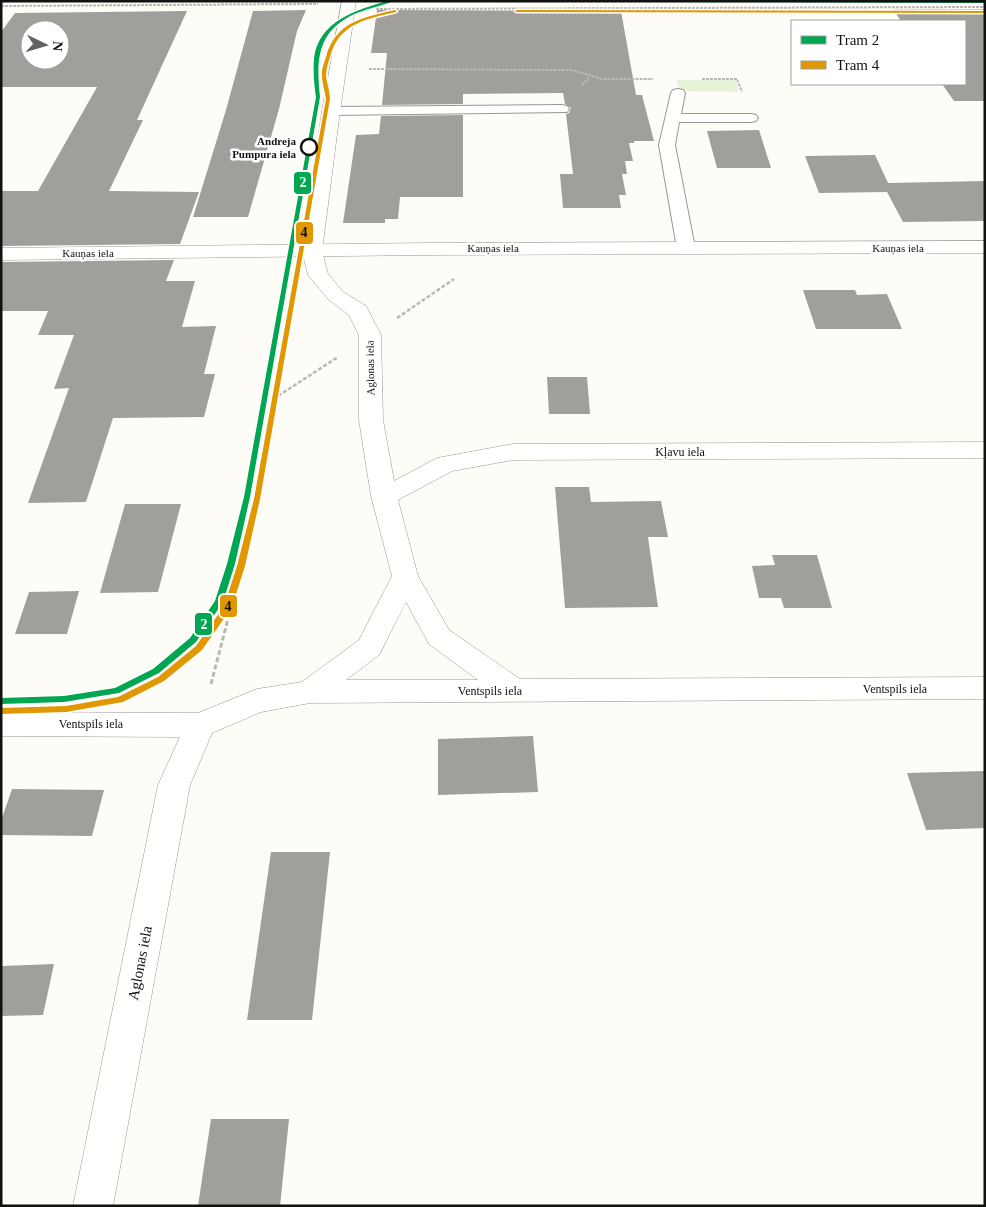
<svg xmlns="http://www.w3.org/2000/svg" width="986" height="1207" font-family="'Times New Roman',serif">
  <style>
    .green { fill: #e7f3d7 }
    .building { fill: #a19f9c; fill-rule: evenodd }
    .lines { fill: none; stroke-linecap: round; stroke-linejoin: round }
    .service-casing { stroke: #979795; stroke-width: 2 }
    .minor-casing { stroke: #979795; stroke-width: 1 }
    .tertiary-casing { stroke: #979795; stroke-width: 1 }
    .path-far2 { stroke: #b9b9b8; stroke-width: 2; stroke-dasharray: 3 1; stroke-linecap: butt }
    .path-far1 { stroke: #b9b9b8; stroke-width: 2.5; stroke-dasharray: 4 2; stroke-linecap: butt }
    .path { stroke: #b9b9b8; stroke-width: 3; stroke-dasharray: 5 2.5; stroke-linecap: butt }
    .service { fill: #fffffe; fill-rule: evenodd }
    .minor { fill: #fffffe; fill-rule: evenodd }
    .tertiary { fill: #fffffe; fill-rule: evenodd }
    .tram-1-casing { stroke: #fff; stroke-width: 3 }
    .tram-2-casing { stroke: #fff; stroke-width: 3 }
    .tram-1 { fill: #00a651; fill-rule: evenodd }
    .tram-2 { fill: #e09702; fill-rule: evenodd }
    .stop-dot { fill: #fff; stroke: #111; stroke-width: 2.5 }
    .labels { text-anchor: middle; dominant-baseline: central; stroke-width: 5; stroke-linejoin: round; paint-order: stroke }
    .far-stop-label { font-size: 11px; font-weight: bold; fill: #111; stroke: #fff; text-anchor: end }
    .far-street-label { font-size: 11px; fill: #111; stroke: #fff }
    .street-label { font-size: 12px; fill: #111; stroke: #fff }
    .near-street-label { font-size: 15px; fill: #111; stroke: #fff }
    .line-badge { stroke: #fff; stroke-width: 2 }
    .badge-label { font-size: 14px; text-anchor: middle; font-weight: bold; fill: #fff }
    .pale-badge-label { font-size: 14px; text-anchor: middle; font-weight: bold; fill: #111 }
  </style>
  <rect width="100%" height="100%" fill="#fdfcf7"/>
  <!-- green -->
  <polygon class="green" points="677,80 736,80 739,92 680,91"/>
  <!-- building -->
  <g class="building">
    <polygon points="893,9 985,9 985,101 954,101 942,84 965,84 965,21 901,21"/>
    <polygon points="306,10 297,31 279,109 248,217 193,217 226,110 253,11"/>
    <polygon points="377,10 621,11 636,95 642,95 654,141 634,141 634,143 629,143 633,161 625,161 627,174 622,174 626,195 619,195 621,208 563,208 560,174 573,174 566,114 569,113 571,108 565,104 563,93 463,94 463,104 382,105 387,53 371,53"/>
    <path d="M187 11 137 120H143L109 191 199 192 180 244 1 246V191H38L97 87H1V32L15 13ZM30 30H60V60H30Z"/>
    <polygon points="463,115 463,197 400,197 398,219 385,219 385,223 343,223 356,135 379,134 381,116"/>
    <polygon points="759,130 771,168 717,168 707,131"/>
    <polygon points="875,155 888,183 985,181 985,221 903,222 887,192 819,193 805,156"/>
    <polygon points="174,260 166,281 195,281 182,327 216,326 204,374 215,374 204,417 113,418 86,502 28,503 69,388 54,389 74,335 38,335 48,311 1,311 1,262"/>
    <polygon points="803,290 855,290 857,295 887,294 902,329 816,329"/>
    <polygon points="547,377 587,377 590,414 549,414"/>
    <polygon points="555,487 589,487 591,502 661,501 668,537 648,537 658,607 565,608"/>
    <polygon points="125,504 181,504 158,592 100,593"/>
    <polygon points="772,555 817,555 832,608 784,608 781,598 759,598 752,566 775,565"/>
    <polygon points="79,591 67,634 15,634 29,592"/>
    <polygon points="533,736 538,792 438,795 438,739"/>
    <polygon points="985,771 985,828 926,830 907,773"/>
    <polygon points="12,789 104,790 92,836 1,835 1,821"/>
    <polygon points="271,852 330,852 312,1020 247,1020"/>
    <polygon points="54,964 43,1015 1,1016 1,966"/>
    <polygon points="211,1119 289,1119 280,1206 198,1206"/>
  </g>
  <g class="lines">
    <!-- service casing -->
    <g class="service-casing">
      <g id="service">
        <polygon points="678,89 683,90 685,93 681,114 751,114 756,115 758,118 756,121 751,122 679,122 675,145 695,248 692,252 686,253 680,252 677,248 659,145 671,93 673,90"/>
        <polygon points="562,105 567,106 569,109 567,112 331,115 326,114 324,111 326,108 331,107"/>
      </g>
    </g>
    <!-- minor casing -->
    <g class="minor-casing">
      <path id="minor" d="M342 1H356L340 111 322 251 328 274 343 292 366 306 381 335 383 420 394 481 437 458 513 444 985 442V458L513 460 452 471 398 500 418 576 449 630 520 679 985 677V699L310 703 261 712 212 733 190 785 113 1206H73L158 785 180 737 1 736V712L198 713 257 689 302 682 359 640 392 576 371 496 359 420V335L349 315 329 300 308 275 302 251 322 111ZM406 602 429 644 478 680H346L379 655Z"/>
    </g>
    <!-- tertiary casing -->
    <g class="tertiary-casing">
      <polygon id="tertiary" points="985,241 985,253 428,255 1,260 1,248 428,243"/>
    </g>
    <!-- path-far2 -->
    <g class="path-far2">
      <polyline points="1,6 318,4"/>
      <polyline points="376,9 985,7"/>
      <polyline points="369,69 572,70 602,79 653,79"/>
      <polyline points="702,79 737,79 742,92"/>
      <polyline points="582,85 589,78"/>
    </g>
    <!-- path-far1 -->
    <g class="path-far1">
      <polyline points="397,318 454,279"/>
      <polyline points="278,396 338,357"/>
      <polyline points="267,454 294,294"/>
    </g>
    <!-- path -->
    <polyline class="path" points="211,684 260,497 267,453"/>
    <!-- service -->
    <use href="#service" class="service"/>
    <!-- minor -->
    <use href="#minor" class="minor"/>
    <!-- tertiary -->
    <use href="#tertiary" class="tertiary"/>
    <!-- tram-1 casing -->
    <g class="tram-1-casing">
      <g id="tram-1">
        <path d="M387 1H394C382 6 369 8 357 13 317 30 316 59 320 97L250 497 235 564 223 602 196 642 159 673 119 693 64 702 1 704V698L64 696 115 688 153 669 190 638 215 601 227 564 244 497 316 97C314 84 313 71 314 58 319 21 356 10 387 1Z"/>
        <polygon points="632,1 985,1 985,3 634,2"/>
      </g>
    </g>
    <!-- tram-2 casing -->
    <g class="tram-2-casing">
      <g id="tram-2">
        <path d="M395 10 397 11 396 12C367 19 339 23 330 57 328 63 326 70 326 76 327 84 330 91 330 99L260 499 245 566 232 607 202 650 164 681 123 702 66 712 1 714V708L66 706 118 697 158 677 196 646 224 606 237 566 254 499 326 99C325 91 322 84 322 76 321 70 324 63 326 57 335 22 364 17 395 10Z"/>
        <polygon points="517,10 985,11 985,13 516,12 515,11"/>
      </g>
    </g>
    <!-- tram-1 -->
    <use href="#tram-1" class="tram-1"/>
    <!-- tram-2 -->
    <use href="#tram-2" class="tram-2"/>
  </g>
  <!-- markers -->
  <circle class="stop-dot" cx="309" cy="147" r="8"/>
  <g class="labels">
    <!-- far-stop labels -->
    <g class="far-stop-label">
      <text x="296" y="141">Andreja<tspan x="296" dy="13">Pumpura iela</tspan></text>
    </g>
    <!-- far-street labels -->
    <g class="far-street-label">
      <text x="493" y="248">Kauņas iela</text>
      <text x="898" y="248">Kauņas iela</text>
      <text x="88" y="253">Kauņas iela</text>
      <text transform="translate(370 368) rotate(-91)">Aglonas iela</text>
    </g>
    <!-- street labels -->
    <g class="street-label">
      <text x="680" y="452">Kļavu iela</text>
      <text x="895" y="689">Ventspils iela</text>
      <text x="490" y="691">Ventspils iela</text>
      <text x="91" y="724">Ventspils iela</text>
    </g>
    <!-- near-street labels -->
    <g class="near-street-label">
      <text transform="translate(140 963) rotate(-79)">Aglonas iela</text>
    </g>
  </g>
  <g class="line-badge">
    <rect x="293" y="171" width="19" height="24" rx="5" fill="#00a651"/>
    <rect x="295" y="221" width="19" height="24" rx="5" fill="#e09702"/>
    <rect x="219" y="594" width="19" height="24" rx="5" fill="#e09702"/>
    <rect x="194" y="612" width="19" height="24" rx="5" fill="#00a651"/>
  </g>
  <g class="badge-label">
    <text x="303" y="187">2</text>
    <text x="204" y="629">2</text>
  </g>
  <g class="pale-badge-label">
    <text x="304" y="237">4</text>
    <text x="228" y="611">4</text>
  </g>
  <!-- border -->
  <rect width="986" height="1207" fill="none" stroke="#111111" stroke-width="5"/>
  <!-- legend -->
  <rect x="791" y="20" width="175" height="65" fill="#ffffff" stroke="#a0a0a0"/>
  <rect x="801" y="36" width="25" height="8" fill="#00a651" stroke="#a0a0a0"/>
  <text x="836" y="45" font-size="15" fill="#111111">Tram 2</text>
  <rect x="801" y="61" width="25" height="8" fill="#e09702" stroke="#a0a0a0"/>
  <text x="836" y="70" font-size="15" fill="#111111">Tram 4</text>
  <!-- north arrow -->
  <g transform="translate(45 45) rotate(95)"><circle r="24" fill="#ffffff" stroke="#a0a0a0"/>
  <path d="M0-4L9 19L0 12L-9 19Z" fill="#646362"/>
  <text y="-8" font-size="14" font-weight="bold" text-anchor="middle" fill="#111111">N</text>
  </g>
</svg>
